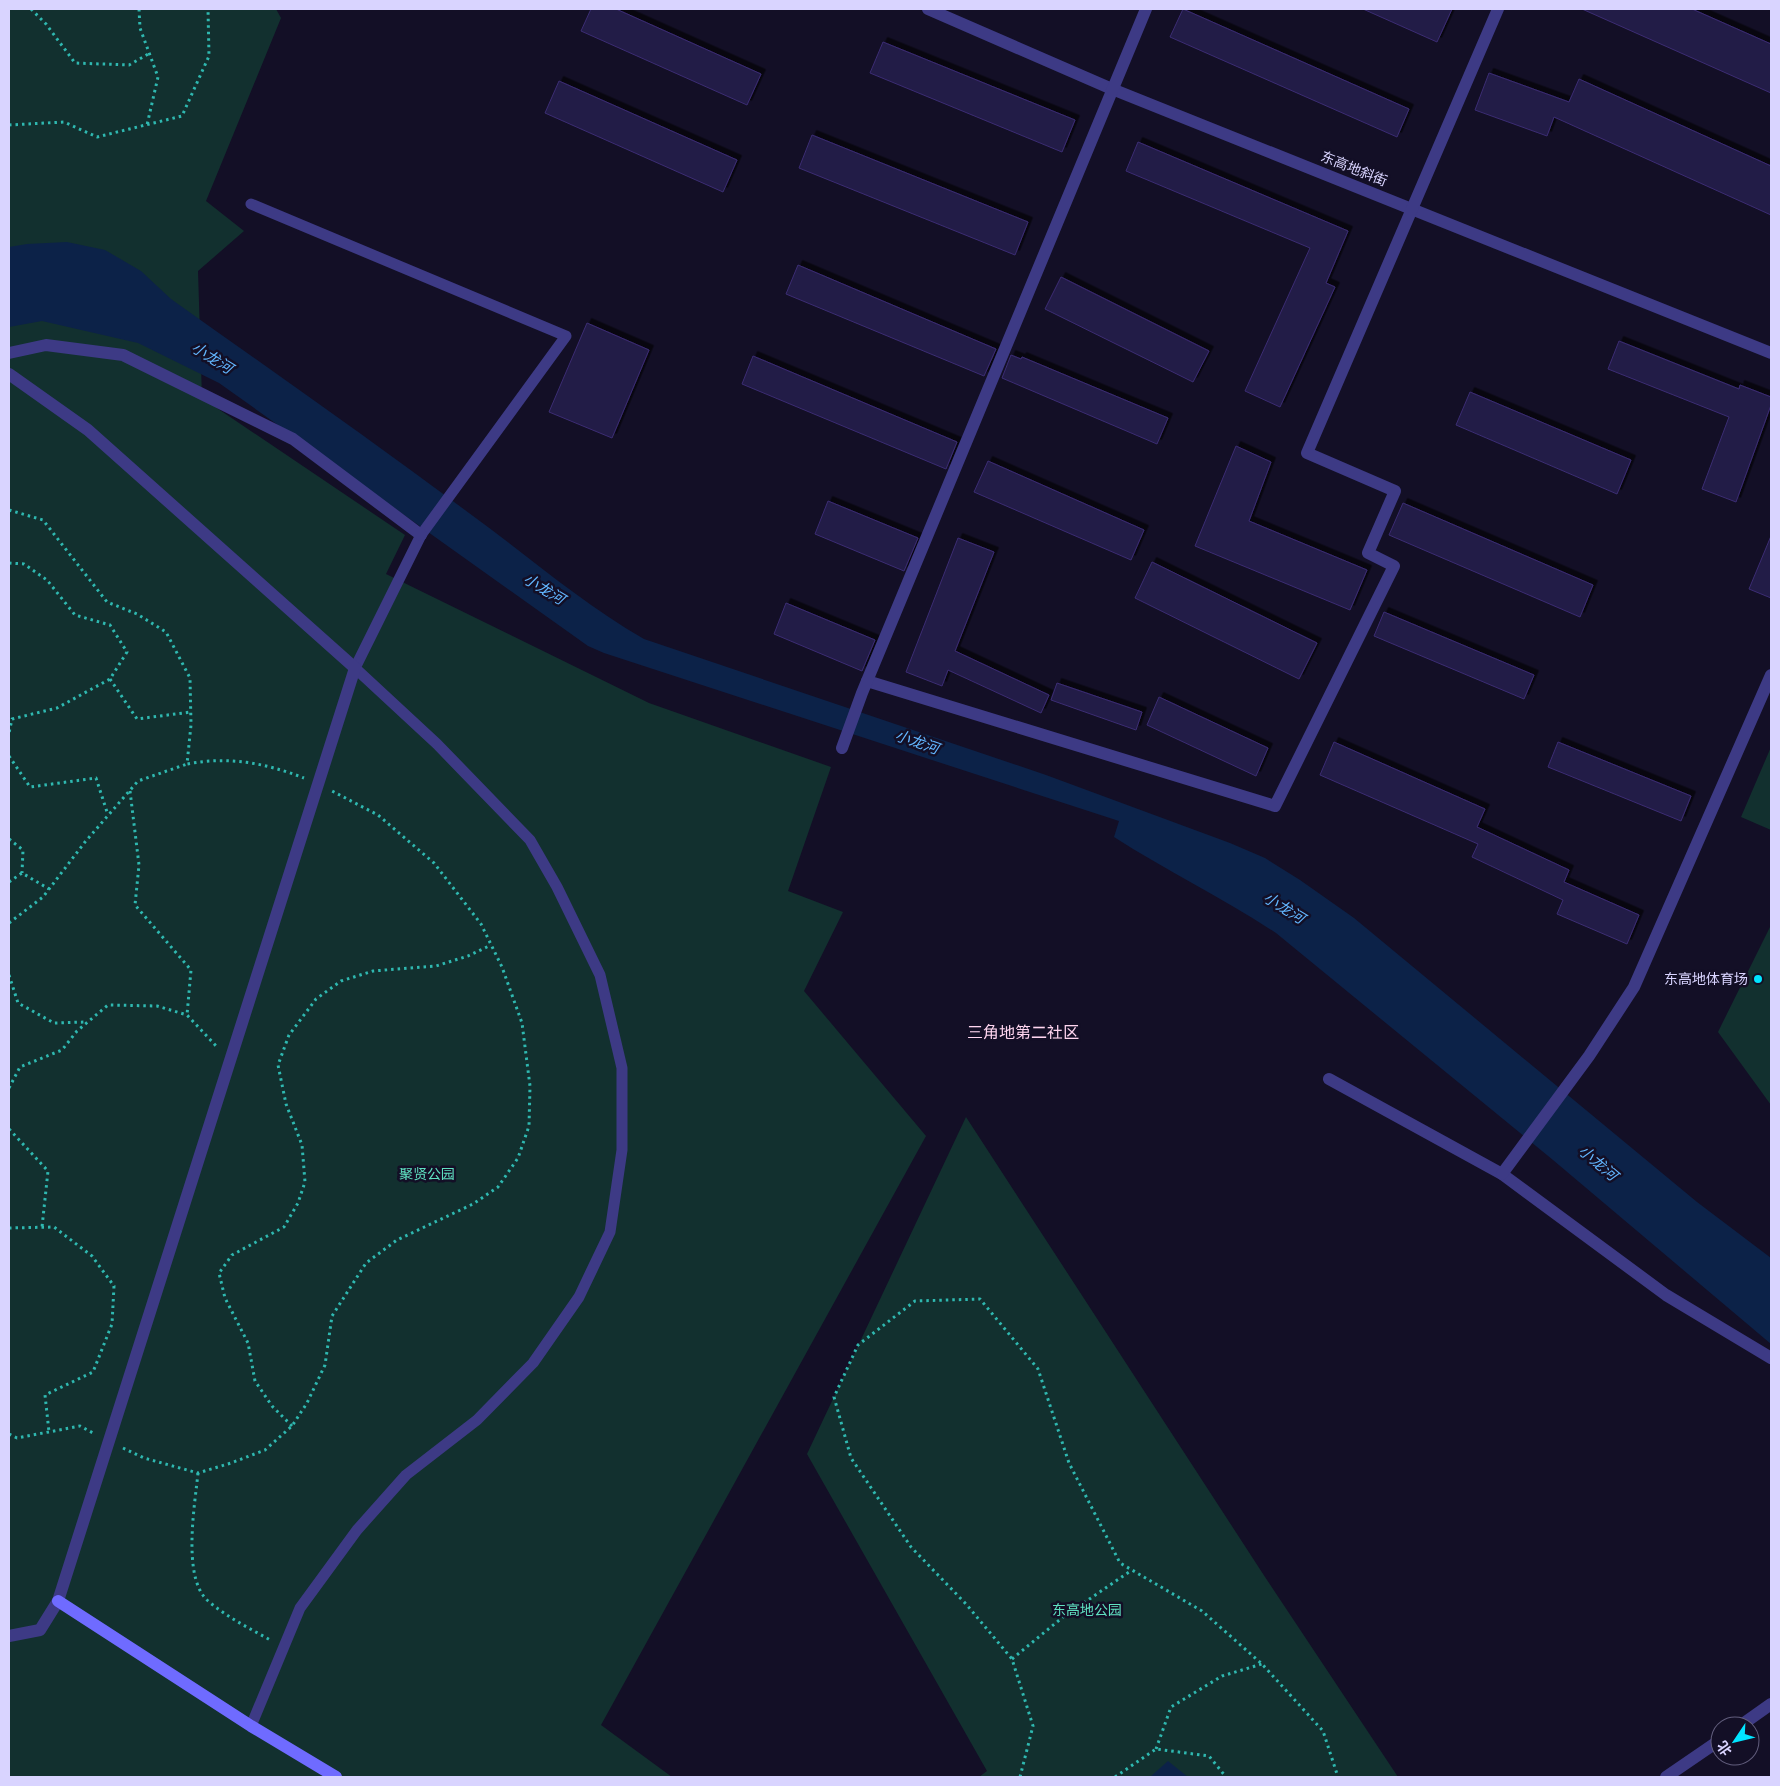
<svg xmlns="http://www.w3.org/2000/svg" width="1780" height="1786" font-family="Figtree,'Noto Sans SC',sans-serif">
  <style>
    .green { fill: #12302f }
    .water { fill: #0c2248 }
    .building { fill: #241b47; stroke: #3b2d73; filter: url(#shadow) }
    .lines { fill: none; stroke-linecap: round; stroke-linejoin: round }
    .path { stroke: #2fb8b0; stroke-width: 3; stroke-dasharray: 2.5 4; stroke-linecap: butt }
    .lane { stroke: #3d3a85; stroke-width: 11 }
    .street { stroke: #3d3a85; stroke-width: 12 }
    .secondary { stroke: #6f6bff; stroke-width: 12 }
    .poi-dot { fill: #00e5ff; stroke: #130f26; stroke-width: 2 }
    .labels { text-anchor: middle; dominant-baseline: central; stroke-width: 5; stroke-linejoin: round; paint-order: stroke }
    .street-label { font-size: 14px; fill: #d9d4ff; stroke: #130f26 }
    .poi-label { font-size: 14px; fill: #d9d4ff; stroke: #130f26; text-anchor: end }
    .park-label { font-size: 14px; fill: #5fe0c0; stroke: #130f26 }
    .water-label { font-size: 15px; font-style: italic; fill: #62b6ff; stroke: #130f26 }
    .quarter-label { font-size: 16px; fill: #ffd6f0; stroke: #130f26 }
  </style>
  <defs>
    <filter id="shadow"><feDropShadow dx="4.5" dy="-4.5" stdDeviation="0" flood-color="#0009"/></filter>
  </defs>
  <rect width="100%" height="100%" fill="#130f26"/>
  <!-- green -->
  <g class="green">
    <polygon points="9,9 276,9 281,18 206,201 244,231 198,271 202,398 405,535 386,574 649,703 831,767 788,891 843,912 804,991 926,1136 601,1725 672,1777 9,1777"/>
    <polygon points="1771,747 1771,830 1741,817"/>
    <polygon points="1771,925 1771,1105 1718,1032"/>
    <polygon points="966,1117 1265,1577 1398,1777 979,1777 987,1771 807,1454"/>
  </g>
  <!-- water -->
  <g class="water">
    <path d="M67 242 105 250 141 271 171 299C271 370 371 440 469 513 527 555 581 603 644 639L1046 775 1230 843 1265 858 1300 880 1354 918 1697 1202 1771 1258V1344L1553 1160 1276 933C1223 898 1167 871 1114 837L1119 821 604 653 588 646 219 383 138 343 42 321 9 327V247L27 244Z"/>
    <polygon points="1168,1761 1188,1777 1150,1777"/>
  </g>
  <!-- building -->
  <g class="building">
    <polygon points="591,9 616,9 761,74 747,105 581,31"/>
    <polygon points="1183,9 1409,109 1397,137 1170,37"/>
    <polygon points="1363,9 1452,9 1437,42"/>
    <polygon points="1582,9 1692,9 1771,44 1771,93"/>
    <polygon points="883,42 1075,120 1062,152 870,73"/>
    <polygon points="1489,73 1569,102 1579,79 1771,166 1771,215 1554,117 1547,136 1475,110"/>
    <polygon points="559,81 737,160 723,192 545,113"/>
    <polygon points="812,135 1028,222 1015,255 799,168"/>
    <polygon points="1138,142 1348,231 1326,283 1335,287 1280,407 1245,391 1310,248 1126,171"/>
    <polygon points="798,265 996,349 984,376 786,294"/>
    <polygon points="1061,277 1209,351 1193,382 1045,309"/>
    <polygon points="587,323 649,350 612,438 549,412"/>
    <polygon points="1619,341 1739,389 1740,385 1771,397 1771,405 1736,502 1702,489 1729,417 1608,369"/>
    <polygon points="1011,355 1021,359 1022,357 1168,418 1157,444 1002,378"/>
    <polygon points="753,356 957,442 946,469 742,384"/>
    <polygon points="1470,392 1631,460 1617,494 1456,425"/>
    <polygon points="1236,446 1271,462 1249,521 1367,570 1350,610 1195,546"/>
    <polygon points="988,461 1144,530 1131,560 974,492"/>
    <polygon points="828,501 918,538 904,571 815,534"/>
    <polygon points="1403,503 1593,585 1580,617 1389,535"/>
    <polygon points="1771,536 1771,598 1749,589"/>
    <polygon points="958,538 994,552 955,651 1049,695 1041,713 948,670 942,686 906,672"/>
    <polygon points="1152,562 1317,643 1299,679 1135,598"/>
    <polygon points="786,603 875,640 862,671 774,634"/>
    <polygon points="1384,612 1534,675 1524,699 1374,636"/>
    <polygon points="1057,683 1142,712 1136,730 1051,700"/>
    <polygon points="1159,697 1268,748 1256,776 1147,725"/>
    <polygon points="1334,742 1485,809 1477,827 1569,870 1564,882 1639,915 1627,944 1557,914 1563,900 1472,857 1478,844 1320,775"/>
    <polygon points="1558,742 1691,796 1681,821 1548,767"/>
  </g>
  <g class="lines">
    <!-- path -->
    <g class="path">
      <polyline points="31,9 46,24 75,63 129,65 150,53"/>
      <polyline points="139,9 140,28 158,77 147,125"/>
      <polyline points="9,125 64,122 97,137 182,116 209,56 208,9"/>
      <path d="M9 510 43 520 107 602 137 614 166 632 190 678 191 725 187 764C229 756 265 763 304 778"/>
      <polyline points="9,563 24,564 47,580 75,615 110,625 127,652 110,679 57,708 12,719 9,733"/>
      <polyline points="110,679 137,719 191,712"/>
      <polyline points="9,756 30,787 96,778 108,815"/>
      <polyline points="130,791 139,865 135,905 191,970 187,1015"/>
      <polyline points="9,839 23,850 22,873"/>
      <polyline points="9,882 22,873 49,889"/>
      <polyline points="9,923 43,897 85,842 138,781 187,764"/>
      <polyline points="9,975 18,1003 54,1023 86,1022"/>
      <polyline points="9,1088 20,1067 62,1050 77,1031 108,1005 157,1006 187,1015 218,1048"/>
      <polyline points="9,1129 48,1171 42,1227"/>
      <polyline points="9,1228 54,1227 92,1256 114,1286 112,1324 93,1372 45,1395 49,1432"/>
      <polyline points="292,1426 272,1406 255,1381 248,1343 225,1298 219,1273 232,1255 284,1227 298,1203 305,1182 302,1145 286,1104 278,1065 289,1035 316,999 341,981 373,971 436,966 468,956 491,945"/>
      <polyline points="9,1434 17,1438 80,1426 95,1434"/>
      <polyline points="123,1448 144,1458 198,1473 231,1463 265,1450 292,1426 307,1403 325,1365 332,1316 366,1263 397,1240 473,1204 498,1187 518,1158 529,1126 530,1086 522,1023 502,967 481,924 434,863 378,815 332,791"/>
      <path d="M198 1473C195 1504 182 1576 207 1600 226 1617 251 1629 272 1641"/>
      <polyline points="1012,1659 1063,1617 1132,1570"/>
      <polyline points="1156,1749 1171,1707 1222,1676 1262,1664"/>
      <polyline points="1020,1777 1033,1726 1012,1659 966,1604 911,1547 851,1458 834,1397 858,1345 915,1301 980,1299 1038,1369 1069,1463 1120,1563 1202,1611 1262,1664 1323,1731 1338,1777"/>
      <polyline points="1115,1777 1156,1749 1209,1756 1226,1777"/>
    </g>
    <!-- lane -->
    <polyline class="lane" points="251,1726 300,1608 357,1530 406,1475 477,1420 533,1363 579,1297 610,1232 622,1150 622,1068 600,975 557,887 530,840 437,744 355,668 421,535 566,336 251,204"/>
    <!-- street -->
    <g class="street">
      <polyline points="928,9 1112,89 1771,353"/>
      <polyline points="9,353 46,345 123,355 293,439 421,535"/>
      <polyline points="9,374 88,430 355,668 58,1601 40,1630 9,1636"/>
      <polyline points="867,681 1275,806 1394,566 1368,553 1395,491 1307,453 1498,9"/>
      <polyline points="842,748 862,693 1146,9"/>
      <polyline points="1329,1079 1502,1174 1666,1295 1771,1358"/>
      <polyline points="1502,1174 1589,1056 1634,987 1771,675"/>
      <polyline points="1740,1726 1771,1704"/>
      <polyline points="1666,1777 1720,1740"/>
    </g>
    <!-- secondary -->
    <polyline class="secondary" points="58,1601 251,1726 336,1777"/>
  </g>
  <!-- markers -->
  <circle class="poi-dot" cx="1758" cy="979" r="5"/>
  <g class="labels">
    <!-- street labels -->
    <g class="street-label">
      <text transform="translate(1354 169) rotate(22)">东高地斜街</text>
    </g>
    <!-- poi labels -->
    <g class="poi-label">
      <text x="1748" y="979">东高地体育场</text>
    </g>
    <!-- park labels -->
    <g class="park-label">
      <text x="427" y="1174">聚贤公园</text>
      <text x="1087" y="1610">东高地公园</text>
    </g>
    <!-- water labels -->
    <g class="water-label">
      <text transform="translate(212 358) rotate(32)">小龙河</text>
      <text transform="translate(544 589) rotate(31)">小龙河</text>
      <text transform="translate(917 742) rotate(19)">小龙河</text>
      <text transform="translate(1284 908) rotate(32)">小龙河</text>
      <text transform="translate(1598 1163) rotate(40)">小龙河</text>
    </g>
    <!-- quarter labels -->
    <g class="quarter-label">
      <text x="1023" y="1032">三角地第二社区</text>
    </g>
  </g>
  <!-- border -->
  <rect width="1780" height="1786" fill="none" stroke="#d9d4ff" stroke-width="20"/>
  <!-- north arrow -->
  <g transform="translate(1735 1741) rotate(235)"><circle r="24" fill="#130f26" stroke="#625e7d"/>
  <path d="M0-4L9 19L0 12L-9 19Z" fill="#00e5ff"/>
  <text y="-8" font-size="14" font-weight="bold" text-anchor="middle" fill="#d9d4ff">北</text>
  </g>
</svg>
